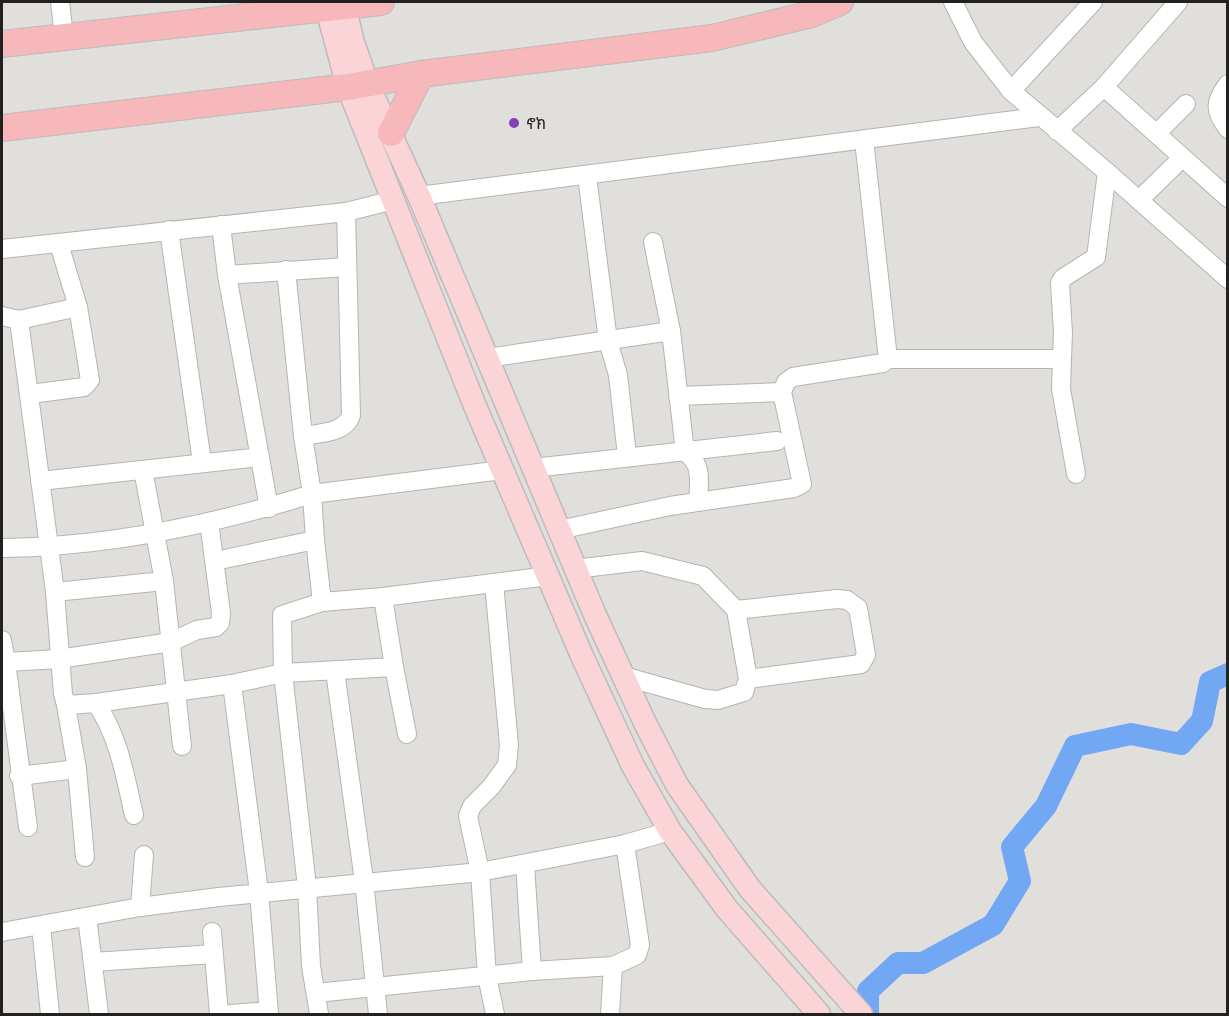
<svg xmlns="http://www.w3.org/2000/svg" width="1229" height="1016" font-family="Jost,'Noto Sans Ethiopic',sans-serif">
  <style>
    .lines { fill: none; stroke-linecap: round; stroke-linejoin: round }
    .river { stroke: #72a7f4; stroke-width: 22 }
    .minor-casing { stroke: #b6b4b1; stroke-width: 20 }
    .major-casing { stroke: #bdbcbc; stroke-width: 25 }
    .highway-casing { stroke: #bdbcbc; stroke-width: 28 }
    .minor { stroke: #fff; stroke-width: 18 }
    .major { stroke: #fad4d6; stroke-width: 22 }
    .highway { stroke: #f7b8bb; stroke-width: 26 }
    .poi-dot { fill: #8142b7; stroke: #e1dfdc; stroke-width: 2 }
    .labels { text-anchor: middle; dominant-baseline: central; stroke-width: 5; stroke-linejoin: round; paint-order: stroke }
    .poi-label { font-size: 16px; fill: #222120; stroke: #e1dfdc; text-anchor: start }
  </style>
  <rect width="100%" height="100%" fill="#e1dfdc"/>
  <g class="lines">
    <!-- river -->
    <polyline class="river" points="868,1014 868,991 898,963 923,963 993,925 1020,881 1012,847 1046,806 1075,746 1131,734 1181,744 1202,721 1210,682 1228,674"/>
    <!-- minor casing -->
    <g class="minor-casing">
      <g id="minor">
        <polyline points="60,2 64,36"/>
        <polyline points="953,2 973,42 1011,91 1107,172 1228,279"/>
        <path d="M1228 84C1214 102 1214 111 1228 129"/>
        <polyline points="1104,87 1228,198"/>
        <polyline points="1011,91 1093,2"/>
        <polyline points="1057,131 1104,87 1178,2"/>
        <polyline points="1156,134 1186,104"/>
        <polyline points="587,176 608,341 618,375 627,456"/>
        <polyline points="419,196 1039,117"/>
        <polyline points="1139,200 1182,158"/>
        <polyline points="221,225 227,275 269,508"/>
        <polyline points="169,230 202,462"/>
        <path d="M653 242 671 331 685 452C703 463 699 483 698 502"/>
        <polyline points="2,249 346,212 394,200"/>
        <polyline points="286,270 303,436"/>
        <polyline points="227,275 346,267"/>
        <polyline points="2,316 19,320 78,307"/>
        <path d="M19 320 55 592 63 694 66 705 96 703C119 737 125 776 134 815"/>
        <polyline points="487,358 671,331"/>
        <polyline points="888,359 1062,359 1063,333 1060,283 1063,278 1096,257 1107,172"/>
        <polyline points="1062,359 1061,389 1076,474"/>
        <polyline points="30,394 84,387 90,380 78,307 59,244"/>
        <polyline points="678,396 782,392"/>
        <polyline points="533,468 777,441"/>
        <polyline points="143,470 164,581 182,746"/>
        <polyline points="40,481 260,457"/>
        <polyline points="559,530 670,506 794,488 802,484 782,392 786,382 793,377 883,363 888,359 864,140"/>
        <polyline points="315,540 322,602 383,597 548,576"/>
        <path d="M2 548C106 547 212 525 312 494L303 436C319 433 346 433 351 415L346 212"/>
        <polyline points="215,561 315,540 312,494 502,470"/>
        <polyline points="575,569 642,561 703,576 736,610 748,679 744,692 718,700 705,699 623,676"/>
        <polyline points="494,583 509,745 507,765 491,787 472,806 468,816 480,872 487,976 495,1014"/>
        <polyline points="55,592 164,581"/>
        <polyline points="736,610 837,599 847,600 858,608 866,655 861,664 748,679"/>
        <polyline points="2,640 6,662 59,659 171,642 197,630 216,627 220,623 221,613 209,522"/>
        <polyline points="2,662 6,662 28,827"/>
        <polyline points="394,667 407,734"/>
        <polyline points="335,671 364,881 378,1014"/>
        <polyline points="232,684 259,892 269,1014"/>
        <polyline points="96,703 232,684 283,673 394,667 383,597"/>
        <polyline points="77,769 85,857"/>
        <polyline points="19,776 77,769 66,705"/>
        <polyline points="525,865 532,971"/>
        <polyline points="140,907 144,855"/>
        <polyline points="87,917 99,1014"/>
        <polyline points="41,926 50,1014"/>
        <polyline points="2,932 140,907 219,897 480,872 625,844 670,831"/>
        <polyline points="212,932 219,1014"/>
        <polyline points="93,962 214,954"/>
        <polyline points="316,993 532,971 613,966 637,955 640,945 625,844"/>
        <polyline points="230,1014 269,1011"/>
        <polyline points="319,1014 311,966 307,887 283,673 282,615 322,602"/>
        <polyline points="610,1014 613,966"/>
      </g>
    </g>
    <!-- major casing -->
    <g class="major-casing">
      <g id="major">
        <polyline points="328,2 327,9 348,87 475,406 582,656 633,766 670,831 727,909 819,1014"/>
        <polyline points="343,2 353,42 367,83 419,196 595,615 645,723 677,785 750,889 861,1014"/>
      </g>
    </g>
    <!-- highway casing -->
    <g class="highway-casing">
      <g id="highway">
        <polyline points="2,44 381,2"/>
        <polyline points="2,128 348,87 421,74 712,38 812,14 840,2"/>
        <polyline points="391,133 421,74"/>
      </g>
    </g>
    <!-- minor -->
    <use href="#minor" class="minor"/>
    <!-- major -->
    <use href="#major" class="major"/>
    <!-- highway -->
    <use href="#highway" class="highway"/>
  </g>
  <!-- markers -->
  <circle class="poi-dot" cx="514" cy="123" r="6"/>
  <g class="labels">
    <!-- poi labels -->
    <g class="poi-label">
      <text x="526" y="123">ኖክ</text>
    </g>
  </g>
  <!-- border -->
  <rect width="1229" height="1016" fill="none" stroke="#222120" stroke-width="6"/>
</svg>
